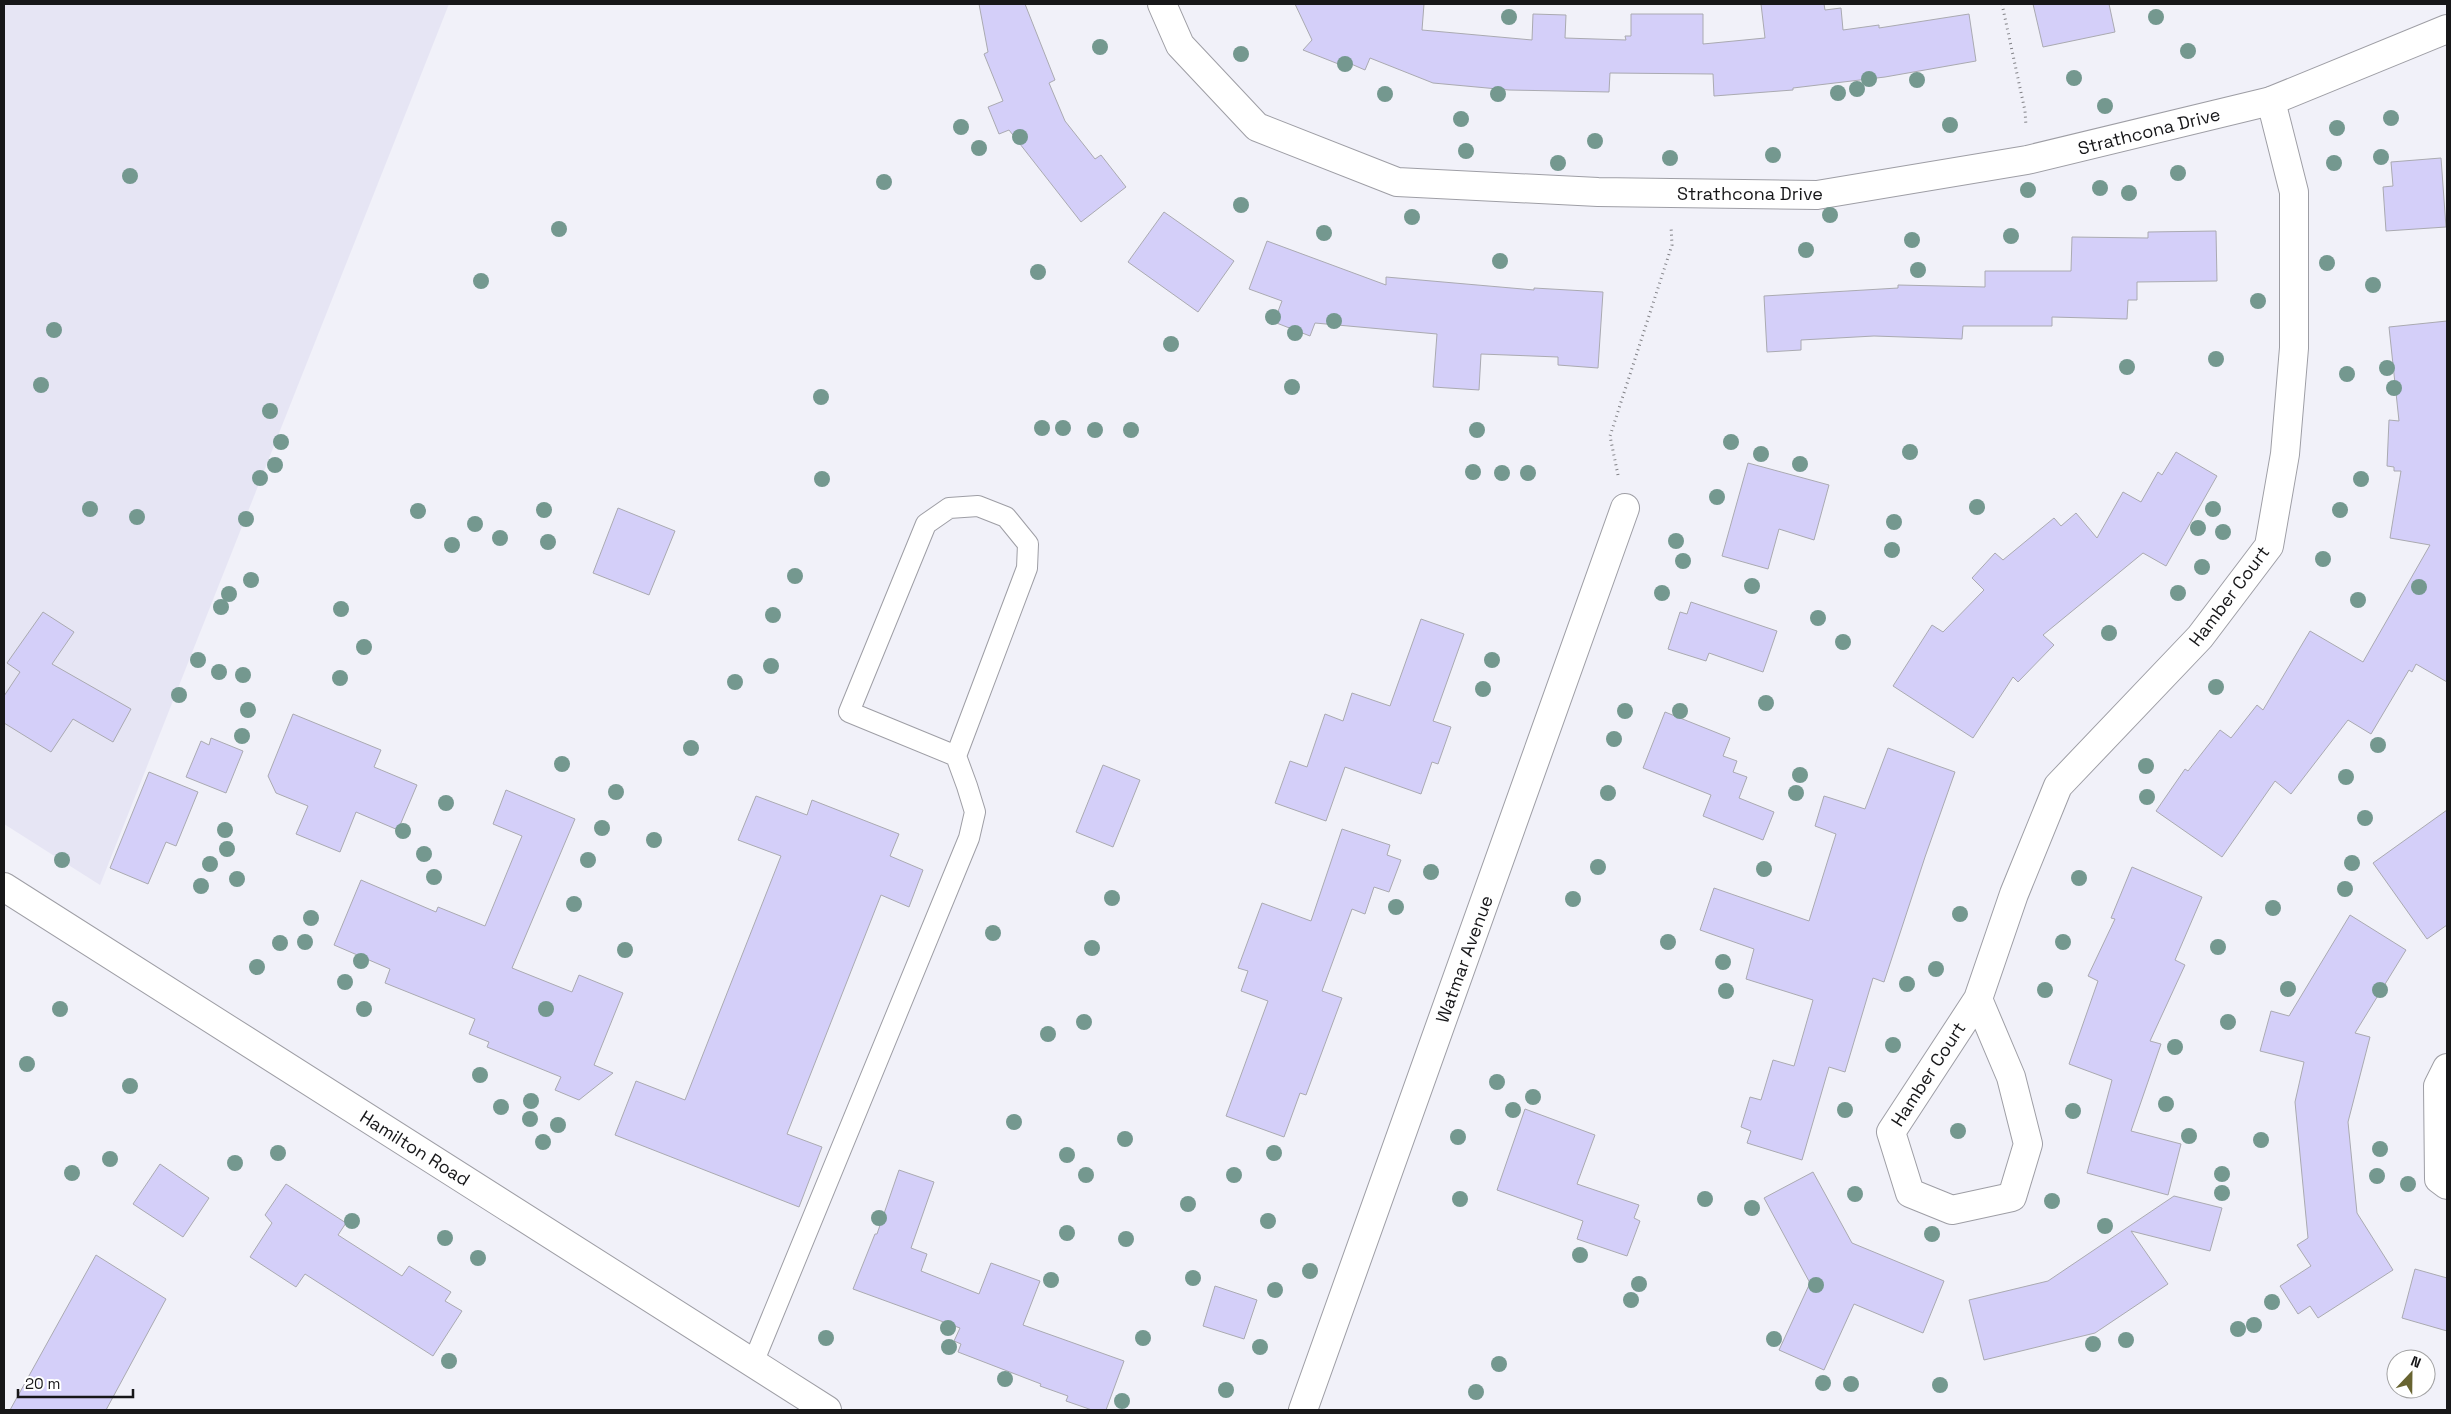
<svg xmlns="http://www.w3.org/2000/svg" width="2451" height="1414" font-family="'Space Grotesk',sans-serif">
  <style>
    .built { fill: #e6e5f4 }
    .building { fill: #d4cff9; stroke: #aaaab1 }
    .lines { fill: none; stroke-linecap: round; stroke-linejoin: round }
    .lane-casing { stroke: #9e9ea5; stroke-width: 22 }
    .street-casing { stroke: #9e9ea5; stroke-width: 30 }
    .secondary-casing { stroke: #9e9ea5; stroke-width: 30 }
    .path { stroke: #818186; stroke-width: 3; stroke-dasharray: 1 4; stroke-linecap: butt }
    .lane { stroke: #fff; stroke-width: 20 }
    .street { stroke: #fff; stroke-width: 28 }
    .secondary { stroke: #fff; stroke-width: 28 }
    .tree { fill: #74988f }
    .labels { text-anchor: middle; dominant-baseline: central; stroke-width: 4; stroke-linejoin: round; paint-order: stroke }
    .street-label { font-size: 18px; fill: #171719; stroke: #fff }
  </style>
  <rect width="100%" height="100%" fill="#f1f1f9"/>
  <!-- built -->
  <polygon class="built" points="4,4 449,4 100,885 4,824"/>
  <!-- building -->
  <g class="building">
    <polygon points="979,4 1025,4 1055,80 1049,83 1065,121 1095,159 1101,155 1126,187 1081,222 1009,130 999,134 988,107 1003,101 984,54 988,52"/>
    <polygon points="1295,4 1424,4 1422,30 1532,40 1533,14 1566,15 1565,38 1626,40 1625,36 1631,36 1631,14 1703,14 1703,44 1765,38 1761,4 1824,4 1825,10 1841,8 1843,30 1879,25 1879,28 1969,14 1976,61 1885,77 1793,88 1793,90 1714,96 1713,74 1610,73 1609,92 1509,90 1433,83 1370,58 1365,70 1342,60 1341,65 1303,50 1312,40"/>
    <polygon points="2033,4 2109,4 2115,32 2043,47"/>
    <polygon points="2441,158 2446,227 2386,231 2383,187 2393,186 2391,162"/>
    <polygon points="1164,212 1234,261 1198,312 1128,262"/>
    <polygon points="2216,231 2217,281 2137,282 2137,300 2128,300 2127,319 2052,317 2052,326 1963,326 1962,339 1874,336 1801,340 1801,350 1767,352 1764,296 1898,288 1898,285 1985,287 1985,271 2071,271 2072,237 2148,238 2148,232"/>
    <polygon points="1267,241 1386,285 1386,277 1534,290 1534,288 1603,292 1598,368 1558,365 1558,357 1481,354 1479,390 1433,387 1437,334 1315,323 1310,336 1274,322 1282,301 1249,289"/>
    <polygon points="2447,321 2447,682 2416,664 2412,672 2409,670 2371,734 2348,720 2291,794 2275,781 2222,857 2156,811 2185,769 2188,771 2220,730 2231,738 2257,705 2263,710 2310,631 2363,662 2430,545 2390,538 2401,471 2394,471 2394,467 2387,466 2389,420 2399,421 2389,327"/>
    <polygon points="2176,452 2217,476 2166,566 2143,553 2043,635 2054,645 2018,682 2013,677 1973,738 1893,686 1932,625 1943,632 1984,590 1972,578 1995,553 2003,560 2054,518 2061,526 2076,513 2097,538 2123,492 2141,502 2158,472 2162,475"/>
    <polygon points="1748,463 1829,485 1814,540 1779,529 1768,569 1722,556"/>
    <polygon points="618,508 675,531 649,595 593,573"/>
    <polygon points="1691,602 1777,631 1763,672 1709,653 1706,661 1668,649 1680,612 1687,614"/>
    <polygon points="43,612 74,632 52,664 131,709 113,742 73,719 51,752 4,723 4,696 20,672 7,663"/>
    <polygon points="1421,619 1464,634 1433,721 1451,727 1438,764 1432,762 1421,794 1345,767 1326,821 1275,803 1290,761 1307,767 1325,714 1343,721 1352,693 1390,706"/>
    <polygon points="1665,712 1730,738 1723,756 1737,761 1733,772 1747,777 1739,798 1774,812 1763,840 1703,816 1711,795 1643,768"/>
    <polygon points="293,714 381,750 374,767 417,785 398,830 356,812 340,852 296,834 308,806 276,793 268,776"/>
    <polygon points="211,738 243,751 226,793 186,777 201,741 209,745"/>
    <polygon points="1888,748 1955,772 1925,857 1884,982 1873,978 1845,1072 1829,1067 1802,1160 1747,1143 1751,1131 1741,1127 1750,1097 1761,1100 1773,1060 1794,1066 1813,1000 1746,979 1754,949 1700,930 1714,888 1809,921 1836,834 1815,826 1824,796 1865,809"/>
    <polygon points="1103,765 1140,780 1113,847 1076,832"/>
    <polygon points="149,772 198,792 176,846 166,842 148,884 110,868"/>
    <polygon points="506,790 575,819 512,968 572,992 579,975 623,993 594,1065 613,1073 579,1100 555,1090 561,1077 487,1047 489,1042 469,1034 475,1019 385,983 390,969 334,945 361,880 436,912 438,907 485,926 522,836 493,824"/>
    <polygon points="756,796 807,815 812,800 899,834 890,856 923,870 909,907 881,895 787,1134 822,1147 799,1207 615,1135 636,1081 685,1100 781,856 738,840"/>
    <polygon points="2447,810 2447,925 2427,939 2373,863"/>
    <polygon points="1342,829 1390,845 1387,855 1401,860 1389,892 1374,887 1365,914 1352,909 1322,991 1342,998 1306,1095 1300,1093 1284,1137 1226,1116 1268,1001 1241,991 1248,971 1238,968 1262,903 1311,921"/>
    <polygon points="2132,867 2202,897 2175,960 2185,965 2150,1041 2161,1044 2131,1131 2181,1144 2168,1195 2087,1173 2112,1080 2069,1064 2098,981 2088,976 2115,919 2111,918"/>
    <polygon points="2350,915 2406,950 2355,1033 2370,1037 2348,1122 2357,1213 2393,1270 2318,1318 2310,1306 2298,1314 2280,1286 2311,1266 2297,1245 2308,1238 2295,1102 2304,1062 2260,1051 2271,1011 2289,1016"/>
    <polygon points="1525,1109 1595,1135 1577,1184 1639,1205 1634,1218 1640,1221 1627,1256 1577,1239 1583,1221 1497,1190"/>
    <polygon points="160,1164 209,1198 183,1237 133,1204"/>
    <polygon points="899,1170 934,1182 911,1248 927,1254 921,1271 979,1294 991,1263 1040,1281 1023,1325 1124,1361 1106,1410 1092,1410 1066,1401 1068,1396 1040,1386 1041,1384 958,1352 961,1344 954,1341 960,1328 853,1289 875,1234 877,1234"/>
    <polygon points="1813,1172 1852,1243 1944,1281 1923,1333 1854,1304 1824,1370 1779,1350 1810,1283 1764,1198"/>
    <polygon points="286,1184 346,1223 338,1235 402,1276 409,1266 451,1292 445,1301 462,1311 433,1356 305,1274 296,1287 250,1257 272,1223 265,1215"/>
    <polygon points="2174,1196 2222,1208 2210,1251 2131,1231 2168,1284 2095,1333 1984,1360 1969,1300 2048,1281"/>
    <polygon points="96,1255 166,1299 106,1410 10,1410"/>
    <polygon points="2415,1269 2447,1278 2447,1331 2402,1318"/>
    <polygon points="1215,1286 1257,1300 1244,1339 1203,1326"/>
  </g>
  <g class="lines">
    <!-- lane casing -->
    <g class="lane-casing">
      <polyline id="lane" points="753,1363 969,838 975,812 967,786 956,756 1027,568 1028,544 1006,517 978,506 949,508 926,524 849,712 956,756"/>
    </g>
    <!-- street casing -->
    <g class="street-casing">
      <g id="street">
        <polyline points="1162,4 1180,45 1257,127 1397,182 1598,192 1817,195 2027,160 2271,101 2447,29"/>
        <polyline points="1978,999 2011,1077 2028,1144 2012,1197 1952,1210 1910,1193 1891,1132 1978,999 2014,894 2058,786 2200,637 2269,546 2285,454 2294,348 2294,192 2271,101"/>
        <polyline points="2447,1068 2438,1086 2439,1179 2447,1185"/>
        <polyline points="1303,1410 1625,508"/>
      </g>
    </g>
    <!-- secondary casing -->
    <g class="secondary-casing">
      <polyline id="secondary" points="4,887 827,1410"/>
    </g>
    <!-- path -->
    <g class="path">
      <polyline points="2002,4 2025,111 2026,126"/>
      <polyline points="1618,475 1610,436 1672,245 1671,226"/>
    </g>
    <!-- lane -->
    <use href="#lane" class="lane"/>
    <!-- street -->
    <use href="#street" class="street"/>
    <!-- secondary -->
    <use href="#secondary" class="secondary"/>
  </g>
  <!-- trees -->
  <g class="tree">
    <circle cx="1509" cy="17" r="8"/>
    <circle cx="2156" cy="17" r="8"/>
    <circle cx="1100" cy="47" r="8"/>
    <circle cx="2188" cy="51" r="8"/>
    <circle cx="1241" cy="54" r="8"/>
    <circle cx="1345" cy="64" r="8"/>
    <circle cx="2074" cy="78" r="8"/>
    <circle cx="1869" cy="79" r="8"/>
    <circle cx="1917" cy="80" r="8"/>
    <circle cx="1857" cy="89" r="8"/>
    <circle cx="1838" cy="93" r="8"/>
    <circle cx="1385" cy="94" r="8"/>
    <circle cx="1498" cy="94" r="8"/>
    <circle cx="2105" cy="106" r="8"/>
    <circle cx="2391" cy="118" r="8"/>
    <circle cx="1461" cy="119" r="8"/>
    <circle cx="1950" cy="125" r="8"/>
    <circle cx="961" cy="127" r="8"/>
    <circle cx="2337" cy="128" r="8"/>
    <circle cx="1020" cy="137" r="8"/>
    <circle cx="1595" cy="141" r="8"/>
    <circle cx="979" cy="148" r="8"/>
    <circle cx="1466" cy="151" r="8"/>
    <circle cx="1773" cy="155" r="8"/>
    <circle cx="2381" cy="157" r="8"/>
    <circle cx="1670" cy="158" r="8"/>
    <circle cx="1558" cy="163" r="8"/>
    <circle cx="2334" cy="163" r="8"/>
    <circle cx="2178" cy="173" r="8"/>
    <circle cx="130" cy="176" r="8"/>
    <circle cx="884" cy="182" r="8"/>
    <circle cx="2100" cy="188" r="8"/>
    <circle cx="2028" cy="190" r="8"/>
    <circle cx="2129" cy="193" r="8"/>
    <circle cx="1241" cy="205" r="8"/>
    <circle cx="1830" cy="215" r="8"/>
    <circle cx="1412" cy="217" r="8"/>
    <circle cx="559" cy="229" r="8"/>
    <circle cx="1324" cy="233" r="8"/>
    <circle cx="2011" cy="236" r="8"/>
    <circle cx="1912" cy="240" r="8"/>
    <circle cx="1806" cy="250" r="8"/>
    <circle cx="1500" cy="261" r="8"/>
    <circle cx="2327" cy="263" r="8"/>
    <circle cx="1918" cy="270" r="8"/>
    <circle cx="1038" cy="272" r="8"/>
    <circle cx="481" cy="281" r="8"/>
    <circle cx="2373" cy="285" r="8"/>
    <circle cx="2258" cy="301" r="8"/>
    <circle cx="1273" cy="317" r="8"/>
    <circle cx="1334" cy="321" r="8"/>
    <circle cx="54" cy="330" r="8"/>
    <circle cx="1295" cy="333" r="8"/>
    <circle cx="1171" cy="344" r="8"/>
    <circle cx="2216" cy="359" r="8"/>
    <circle cx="2127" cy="367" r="8"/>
    <circle cx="2387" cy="368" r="8"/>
    <circle cx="2347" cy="374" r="8"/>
    <circle cx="41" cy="385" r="8"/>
    <circle cx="1292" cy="387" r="8"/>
    <circle cx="2394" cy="388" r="8"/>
    <circle cx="821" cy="397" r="8"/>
    <circle cx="270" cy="411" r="8"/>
    <circle cx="1042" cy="428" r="8"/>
    <circle cx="1063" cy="428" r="8"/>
    <circle cx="1095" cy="430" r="8"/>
    <circle cx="1131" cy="430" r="8"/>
    <circle cx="1477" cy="430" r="8"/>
    <circle cx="281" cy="442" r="8"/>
    <circle cx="1731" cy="442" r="8"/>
    <circle cx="1910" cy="452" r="8"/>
    <circle cx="1761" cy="454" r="8"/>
    <circle cx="1800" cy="464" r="8"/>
    <circle cx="275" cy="465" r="8"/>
    <circle cx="1473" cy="472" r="8"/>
    <circle cx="1502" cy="473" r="8"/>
    <circle cx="1528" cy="473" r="8"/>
    <circle cx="260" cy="478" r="8"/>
    <circle cx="822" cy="479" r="8"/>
    <circle cx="2361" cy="479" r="8"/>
    <circle cx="1717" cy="497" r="8"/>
    <circle cx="1977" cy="507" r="8"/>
    <circle cx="90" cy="509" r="8"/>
    <circle cx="2213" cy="509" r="8"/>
    <circle cx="544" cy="510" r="8"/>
    <circle cx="2340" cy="510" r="8"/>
    <circle cx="418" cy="511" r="8"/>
    <circle cx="137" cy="517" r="8"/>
    <circle cx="246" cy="519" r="8"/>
    <circle cx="1894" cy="522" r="8"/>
    <circle cx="475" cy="524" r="8"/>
    <circle cx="2198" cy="528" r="8"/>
    <circle cx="2223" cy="532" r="8"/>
    <circle cx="500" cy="538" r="8"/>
    <circle cx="1676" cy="541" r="8"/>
    <circle cx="548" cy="542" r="8"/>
    <circle cx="452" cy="545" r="8"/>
    <circle cx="1892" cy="550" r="8"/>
    <circle cx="2323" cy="559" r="8"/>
    <circle cx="1683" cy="561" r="8"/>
    <circle cx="2202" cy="567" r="8"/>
    <circle cx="795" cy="576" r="8"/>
    <circle cx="251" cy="580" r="8"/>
    <circle cx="1752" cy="586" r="8"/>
    <circle cx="2419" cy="587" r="8"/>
    <circle cx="1662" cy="593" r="8"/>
    <circle cx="2178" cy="593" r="8"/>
    <circle cx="229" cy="594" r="8"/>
    <circle cx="2358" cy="600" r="8"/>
    <circle cx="221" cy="607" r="8"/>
    <circle cx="341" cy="609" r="8"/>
    <circle cx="773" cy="615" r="8"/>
    <circle cx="1818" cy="618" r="8"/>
    <circle cx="2109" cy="633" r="8"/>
    <circle cx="1843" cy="642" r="8"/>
    <circle cx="364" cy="647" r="8"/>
    <circle cx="198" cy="660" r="8"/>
    <circle cx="1492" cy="660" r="8"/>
    <circle cx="771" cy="666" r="8"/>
    <circle cx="219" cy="672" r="8"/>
    <circle cx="243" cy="675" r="8"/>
    <circle cx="340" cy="678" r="8"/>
    <circle cx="735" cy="682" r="8"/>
    <circle cx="2216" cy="687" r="8"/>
    <circle cx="1483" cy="689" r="8"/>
    <circle cx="179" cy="695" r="8"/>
    <circle cx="1766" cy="703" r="8"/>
    <circle cx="248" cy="710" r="8"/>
    <circle cx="1625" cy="711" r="8"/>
    <circle cx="1680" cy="711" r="8"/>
    <circle cx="242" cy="736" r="8"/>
    <circle cx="1614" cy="739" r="8"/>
    <circle cx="2378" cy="745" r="8"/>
    <circle cx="691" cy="748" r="8"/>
    <circle cx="562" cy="764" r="8"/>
    <circle cx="2146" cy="766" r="8"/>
    <circle cx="1800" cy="775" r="8"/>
    <circle cx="2346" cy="777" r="8"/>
    <circle cx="616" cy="792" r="8"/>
    <circle cx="1608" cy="793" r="8"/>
    <circle cx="1796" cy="793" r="8"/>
    <circle cx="2147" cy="797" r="8"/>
    <circle cx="446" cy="803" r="8"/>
    <circle cx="2365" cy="818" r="8"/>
    <circle cx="602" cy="828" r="8"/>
    <circle cx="225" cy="830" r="8"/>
    <circle cx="403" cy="831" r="8"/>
    <circle cx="654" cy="840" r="8"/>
    <circle cx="227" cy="849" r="8"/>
    <circle cx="424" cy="854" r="8"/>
    <circle cx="62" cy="860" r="8"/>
    <circle cx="588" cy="860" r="8"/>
    <circle cx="2352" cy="863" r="8"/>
    <circle cx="210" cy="864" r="8"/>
    <circle cx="1598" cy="867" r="8"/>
    <circle cx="1764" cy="869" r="8"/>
    <circle cx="1431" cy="872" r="8"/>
    <circle cx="434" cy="877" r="8"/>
    <circle cx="2079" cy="878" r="8"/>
    <circle cx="237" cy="879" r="8"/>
    <circle cx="201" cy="886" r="8"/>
    <circle cx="2345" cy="889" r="8"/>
    <circle cx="1112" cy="898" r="8"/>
    <circle cx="1573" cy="899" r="8"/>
    <circle cx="574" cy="904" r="8"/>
    <circle cx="1396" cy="907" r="8"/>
    <circle cx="2273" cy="908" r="8"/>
    <circle cx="1960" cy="914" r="8"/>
    <circle cx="311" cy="918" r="8"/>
    <circle cx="993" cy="933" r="8"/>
    <circle cx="305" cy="942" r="8"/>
    <circle cx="1668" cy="942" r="8"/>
    <circle cx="2063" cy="942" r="8"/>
    <circle cx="280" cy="943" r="8"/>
    <circle cx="2218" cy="947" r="8"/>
    <circle cx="1092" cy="948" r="8"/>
    <circle cx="625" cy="950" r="8"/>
    <circle cx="361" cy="961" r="8"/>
    <circle cx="1723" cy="962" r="8"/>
    <circle cx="257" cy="967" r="8"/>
    <circle cx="1936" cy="969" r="8"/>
    <circle cx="345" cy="982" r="8"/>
    <circle cx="1907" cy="984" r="8"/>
    <circle cx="2288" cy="989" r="8"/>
    <circle cx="2045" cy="990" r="8"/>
    <circle cx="2380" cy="990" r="8"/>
    <circle cx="1726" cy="991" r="8"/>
    <circle cx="60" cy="1009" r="8"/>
    <circle cx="364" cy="1009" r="8"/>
    <circle cx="546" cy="1009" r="8"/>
    <circle cx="1084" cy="1022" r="8"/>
    <circle cx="2228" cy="1022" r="8"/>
    <circle cx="1048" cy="1034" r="8"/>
    <circle cx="1893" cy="1045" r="8"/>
    <circle cx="2175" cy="1047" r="8"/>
    <circle cx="27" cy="1064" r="8"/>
    <circle cx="480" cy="1075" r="8"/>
    <circle cx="1497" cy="1082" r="8"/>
    <circle cx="130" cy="1086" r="8"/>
    <circle cx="1533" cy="1097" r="8"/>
    <circle cx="531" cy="1101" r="8"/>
    <circle cx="2166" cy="1104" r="8"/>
    <circle cx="501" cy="1107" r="8"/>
    <circle cx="1513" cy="1110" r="8"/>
    <circle cx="1845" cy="1110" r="8"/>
    <circle cx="2073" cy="1111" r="8"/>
    <circle cx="530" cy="1119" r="8"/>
    <circle cx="1014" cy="1122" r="8"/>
    <circle cx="558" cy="1125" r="8"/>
    <circle cx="1958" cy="1131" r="8"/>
    <circle cx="2189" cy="1136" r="8"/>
    <circle cx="1458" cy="1137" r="8"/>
    <circle cx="1125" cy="1139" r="8"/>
    <circle cx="2261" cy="1140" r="8"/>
    <circle cx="543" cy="1142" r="8"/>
    <circle cx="2380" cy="1149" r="8"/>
    <circle cx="278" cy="1153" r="8"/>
    <circle cx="1274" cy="1153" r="8"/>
    <circle cx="1067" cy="1155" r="8"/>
    <circle cx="110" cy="1159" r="8"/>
    <circle cx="235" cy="1163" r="8"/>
    <circle cx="72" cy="1173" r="8"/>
    <circle cx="2222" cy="1174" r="8"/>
    <circle cx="1086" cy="1175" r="8"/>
    <circle cx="1234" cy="1175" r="8"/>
    <circle cx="2377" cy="1176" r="8"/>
    <circle cx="2408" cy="1184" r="8"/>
    <circle cx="2222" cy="1193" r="8"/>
    <circle cx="1855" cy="1194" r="8"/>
    <circle cx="1460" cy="1199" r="8"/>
    <circle cx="1705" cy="1199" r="8"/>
    <circle cx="2052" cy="1201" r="8"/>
    <circle cx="1188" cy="1204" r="8"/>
    <circle cx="1752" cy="1208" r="8"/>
    <circle cx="879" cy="1218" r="8"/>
    <circle cx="352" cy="1221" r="8"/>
    <circle cx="1268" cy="1221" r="8"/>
    <circle cx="2105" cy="1226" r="8"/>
    <circle cx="1067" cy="1233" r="8"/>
    <circle cx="1932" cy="1234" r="8"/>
    <circle cx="445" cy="1238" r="8"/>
    <circle cx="1126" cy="1239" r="8"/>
    <circle cx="1580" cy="1255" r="8"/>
    <circle cx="478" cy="1258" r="8"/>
    <circle cx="1310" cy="1271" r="8"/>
    <circle cx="1193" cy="1278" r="8"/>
    <circle cx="1051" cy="1280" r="8"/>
    <circle cx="1639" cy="1284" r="8"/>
    <circle cx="1816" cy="1285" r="8"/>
    <circle cx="1275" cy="1290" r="8"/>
    <circle cx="1631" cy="1300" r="8"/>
    <circle cx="2272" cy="1302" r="8"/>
    <circle cx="2254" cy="1325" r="8"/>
    <circle cx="948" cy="1328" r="8"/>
    <circle cx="2238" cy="1329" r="8"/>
    <circle cx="826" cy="1338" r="8"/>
    <circle cx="1143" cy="1338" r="8"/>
    <circle cx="1774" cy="1339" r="8"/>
    <circle cx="2126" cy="1340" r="8"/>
    <circle cx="2093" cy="1344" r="8"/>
    <circle cx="949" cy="1347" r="8"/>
    <circle cx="1260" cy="1347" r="8"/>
    <circle cx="449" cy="1361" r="8"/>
    <circle cx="1499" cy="1364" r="8"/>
    <circle cx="1005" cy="1379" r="8"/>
    <circle cx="1823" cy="1383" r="8"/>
    <circle cx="1851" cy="1384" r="8"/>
    <circle cx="1940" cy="1385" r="8"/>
    <circle cx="1226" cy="1390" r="8"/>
    <circle cx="1476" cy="1392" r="8"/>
    <circle cx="1122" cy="1401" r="8"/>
  </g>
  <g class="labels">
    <!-- street labels -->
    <g class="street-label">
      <text transform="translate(2149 131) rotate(-14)">Strathcona Drive</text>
      <text x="1750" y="193">Strathcona Drive</text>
      <text transform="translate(2229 596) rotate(-53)">Hamber Court</text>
      <text transform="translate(1464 959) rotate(-70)">Watmar Avenue</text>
      <text transform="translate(1928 1074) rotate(-57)">Hamber Court</text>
      <text transform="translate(415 1148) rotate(32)">Hamilton Road</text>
    </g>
  </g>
  <!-- border -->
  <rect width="2451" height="1414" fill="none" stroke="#171719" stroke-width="10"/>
  <!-- north arrow -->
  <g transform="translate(2411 1374) rotate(22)"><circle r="24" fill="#ffffff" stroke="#a2a2a3"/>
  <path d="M0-4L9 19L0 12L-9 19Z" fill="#686431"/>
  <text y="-8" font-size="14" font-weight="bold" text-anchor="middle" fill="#171719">N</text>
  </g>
  <!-- scale -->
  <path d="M18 1389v8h115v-8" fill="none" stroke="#171719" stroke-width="2.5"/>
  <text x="25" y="1389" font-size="15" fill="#171719" stroke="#ffffff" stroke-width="4" paint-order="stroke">20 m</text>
</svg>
